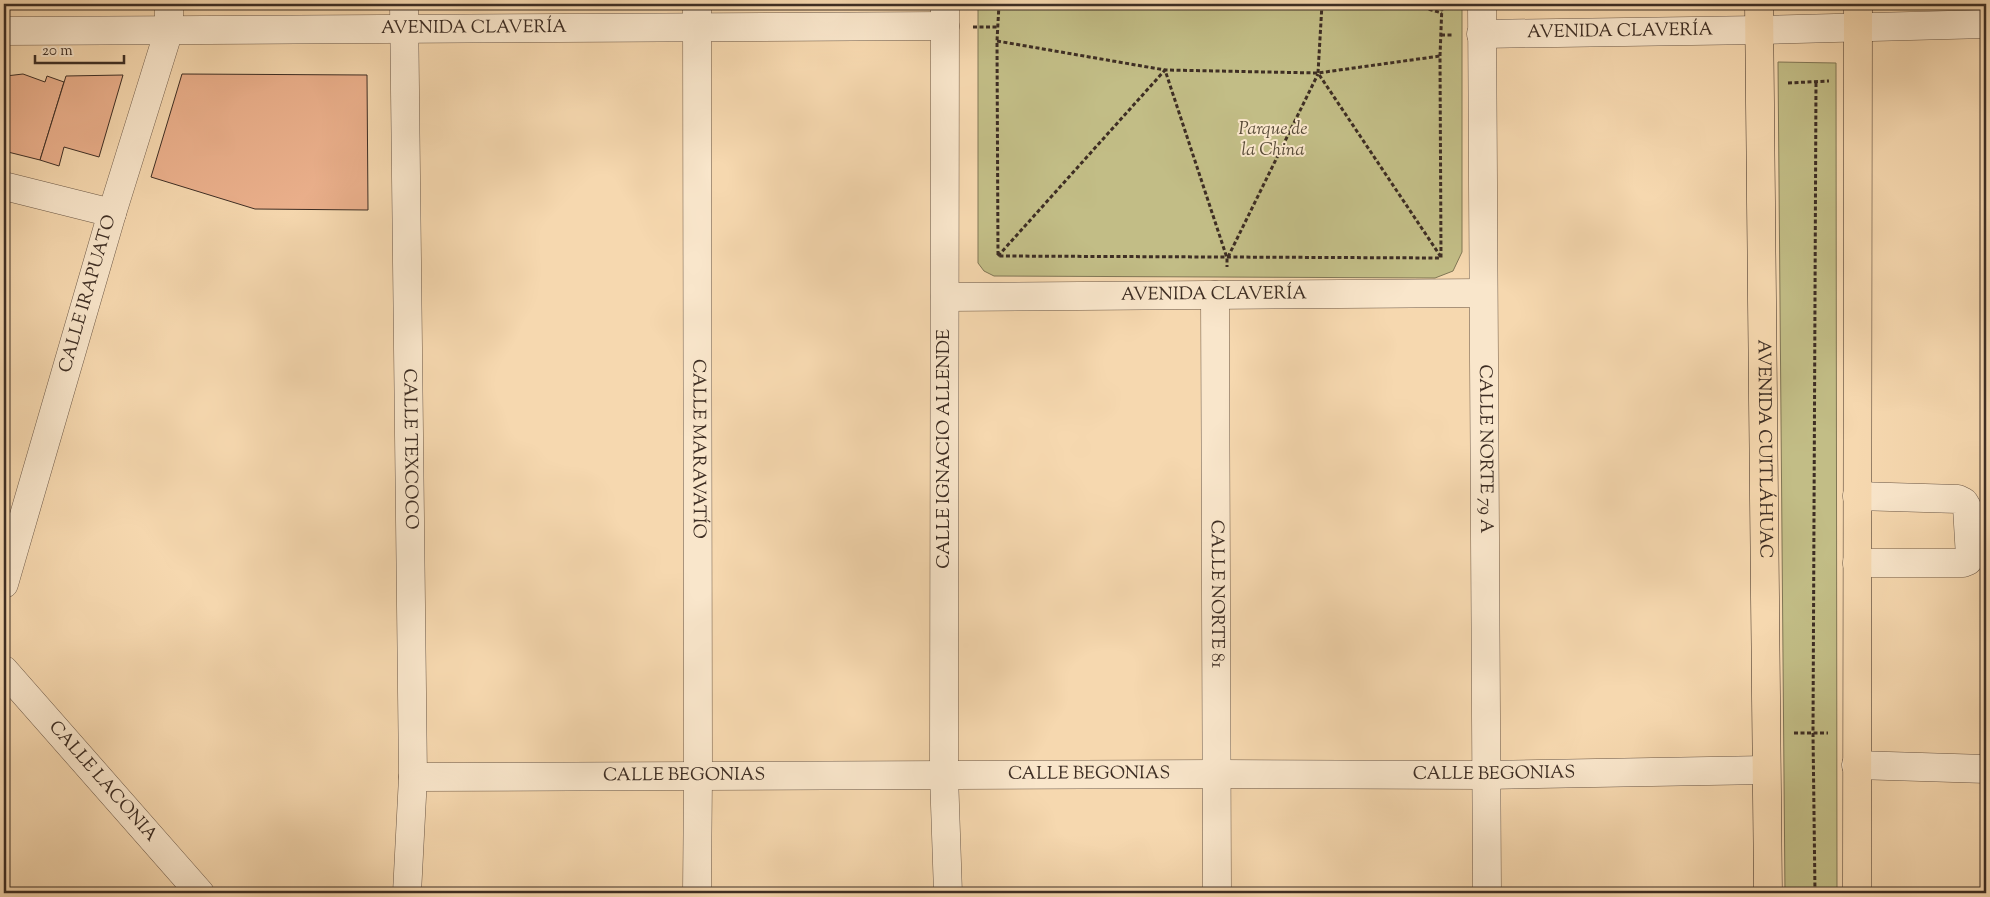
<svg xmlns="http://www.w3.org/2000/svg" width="1990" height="897" font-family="'Sorts Mill Goudy',serif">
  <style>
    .green { fill: #c2bd86; stroke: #807655 }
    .building { fill: #ebb08c; stroke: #3e2e24 }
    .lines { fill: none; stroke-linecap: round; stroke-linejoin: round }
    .minor-casing { stroke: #6c5847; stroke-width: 29 }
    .major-casing { stroke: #3e2e24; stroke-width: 29 }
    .path { stroke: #3e2e24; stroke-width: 3; stroke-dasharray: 4 2.5; stroke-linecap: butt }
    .minor { stroke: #f9e6cb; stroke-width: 28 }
    .major { stroke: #f6d8af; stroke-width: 28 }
    .labels { text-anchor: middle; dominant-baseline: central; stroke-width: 4; stroke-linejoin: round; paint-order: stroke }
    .street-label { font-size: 18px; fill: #3e2e24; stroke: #f9e6cb }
    .park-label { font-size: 18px; font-style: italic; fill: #584b38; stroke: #f9e6cb }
  </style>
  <rect width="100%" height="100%" fill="#f6d8af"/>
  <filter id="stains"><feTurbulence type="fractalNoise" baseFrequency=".004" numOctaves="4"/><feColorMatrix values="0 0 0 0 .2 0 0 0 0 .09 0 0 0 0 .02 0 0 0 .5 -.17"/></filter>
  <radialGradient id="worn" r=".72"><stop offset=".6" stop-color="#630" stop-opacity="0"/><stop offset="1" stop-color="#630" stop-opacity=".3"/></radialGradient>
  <!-- green -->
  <g class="green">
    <polygon points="978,4 1462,4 1462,252 1453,271 1435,278 994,276 984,271 978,263"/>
    <polygon points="1778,62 1836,63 1837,893 1785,893"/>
  </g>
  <!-- building -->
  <g class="building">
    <polygon points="23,74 45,82 47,76 64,82 40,160 4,151 4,82 6,76"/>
    <polygon points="182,74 367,75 368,210 255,209 151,177"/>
    <polygon points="123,75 99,157 64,147 59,166 40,160 66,76"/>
  </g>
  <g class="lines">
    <!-- minor casing -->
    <g class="minor-casing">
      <g id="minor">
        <path id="s1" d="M404 4 413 777 407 893"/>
        <path id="s2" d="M697 4 698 776 697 893"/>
        <polyline points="945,4 944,775 948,893"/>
        <path id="s3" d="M1482 4 1487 893"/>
        <path id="s4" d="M4 31 945 26"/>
        <path id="s5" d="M1481 34 1759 30 1986 24"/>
        <polyline points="4,186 112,213"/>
        <path id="s6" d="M1215 295 1217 893"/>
        <path id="s7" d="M945 297 1483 293"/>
        <polyline points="1857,496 1958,499 1964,502 1967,507 1970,557 1968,561 1963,563 1857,563"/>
        <path id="s8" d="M4 584 112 213 169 30V4"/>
        <path id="s9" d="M4 670 200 893"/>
        <polyline points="1856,765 1986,769"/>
        <path id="s10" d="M413 777 1217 774 1486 775 1766 770"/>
      </g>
    </g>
    <!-- major casing -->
    <g class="major-casing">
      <g id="major">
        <path id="s11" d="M1759 4 1768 893"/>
        <polyline points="1857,893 1858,4"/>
      </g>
    </g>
    <!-- path -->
    <g class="path">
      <polyline points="999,4 997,41 998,256 1441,258 1440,56 1442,4"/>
      <polyline points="1322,4 1318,73 1441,257"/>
      <polyline points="1410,4 1442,13"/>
      <polyline points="999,5 1005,4"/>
      <polyline points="973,27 998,27"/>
      <polyline points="1441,35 1453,35"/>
      <polyline points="997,41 1165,70 1318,73 1440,56"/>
      <polyline points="1788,83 1829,81"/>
      <polyline points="998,256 1165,70 1227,258 1227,267"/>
      <polyline points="1228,257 1318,74"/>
      <polyline points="1794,733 1828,733"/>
      <polyline points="1815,893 1813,733 1816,82"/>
    </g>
    <!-- minor -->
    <use href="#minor" class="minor"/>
    <!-- major -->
    <use href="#major" class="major"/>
  </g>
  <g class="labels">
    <!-- street labels -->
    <g class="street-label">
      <text stroke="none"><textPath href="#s4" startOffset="470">AVENIDA CLAVERÍA</textPath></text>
      <text stroke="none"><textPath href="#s5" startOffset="139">AVENIDA CLAVERÍA</textPath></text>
      <text stroke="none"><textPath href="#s8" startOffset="302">CALLE IRAPUATO</textPath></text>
      <text stroke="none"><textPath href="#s7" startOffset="269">AVENIDA CLAVERÍA</textPath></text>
      <text stroke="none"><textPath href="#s3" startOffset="445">CALLE NORTE 79 A</textPath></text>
      <text stroke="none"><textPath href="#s1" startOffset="445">CALLE TEXCOCO</textPath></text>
      <text stroke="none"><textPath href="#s2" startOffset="445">CALLE MARAVATÍO</textPath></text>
      <text transform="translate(945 449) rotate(-90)">CALLE IGNACIO ALLENDE</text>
      <text stroke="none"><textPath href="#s11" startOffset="445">AVENIDA CUITLÁHUAC</textPath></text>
      <text stroke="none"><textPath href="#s6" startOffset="299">CALLE NORTE 81</textPath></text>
      <text stroke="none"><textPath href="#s10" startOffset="1081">CALLE BEGONIAS</textPath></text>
      <text stroke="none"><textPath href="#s10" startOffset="676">CALLE BEGONIAS</textPath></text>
      <text stroke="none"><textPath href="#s10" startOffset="271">CALLE BEGONIAS</textPath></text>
      <text stroke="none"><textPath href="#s9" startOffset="149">CALLE LACONIA</textPath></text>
    </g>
    <!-- park labels -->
    <g class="park-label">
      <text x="1273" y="130">Parque de<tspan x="1273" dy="21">la China</tspan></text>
    </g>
  </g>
  <!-- margin -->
  <rect width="1990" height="897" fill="none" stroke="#f6d8af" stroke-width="20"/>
  <rect x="5" y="5" width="1980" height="887" fill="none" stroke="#3e2e24" stroke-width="2.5"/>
  <rect x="10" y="10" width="1970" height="877" fill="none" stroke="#3e2e24"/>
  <!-- scale -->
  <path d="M35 55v8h89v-8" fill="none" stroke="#3e2e24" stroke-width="2.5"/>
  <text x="42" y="55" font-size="15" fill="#3e2e24" stroke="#f9e6cb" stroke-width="4" paint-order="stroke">20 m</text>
  <rect width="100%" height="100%" filter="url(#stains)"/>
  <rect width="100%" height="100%" fill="url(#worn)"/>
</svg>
